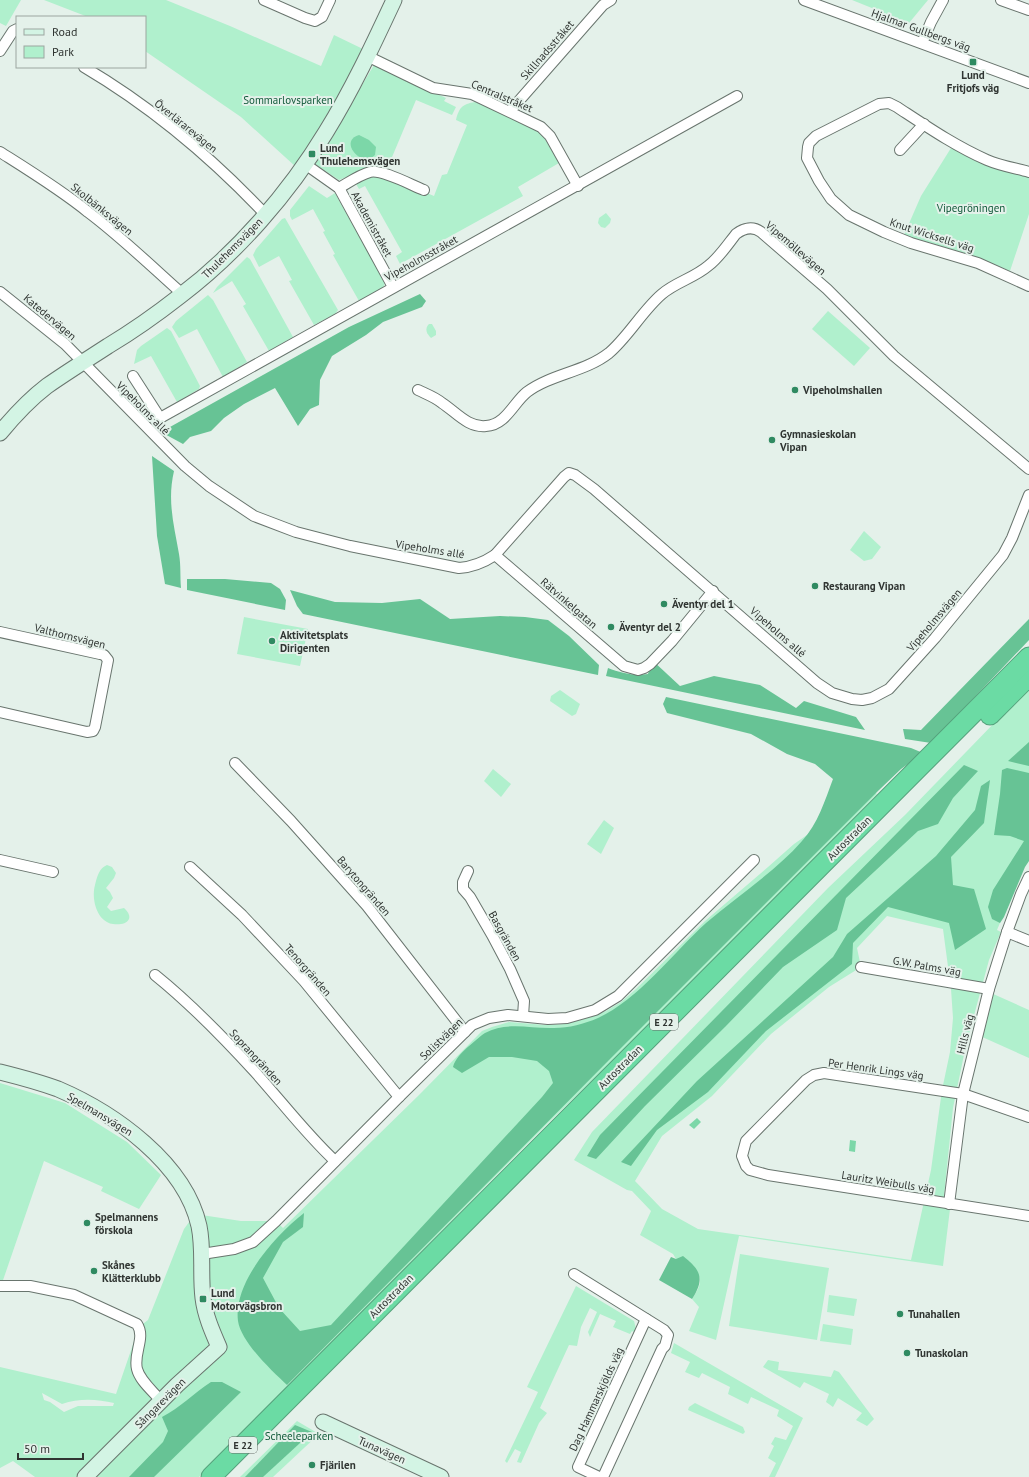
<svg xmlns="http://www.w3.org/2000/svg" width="1029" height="1477" font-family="'PT Sans',sans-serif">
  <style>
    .green { fill: #b0f0cd; fill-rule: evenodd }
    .forest { fill: #67c395 }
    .water { fill: #7cd7a8 }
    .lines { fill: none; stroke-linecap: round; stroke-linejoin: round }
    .street-casing { stroke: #69756e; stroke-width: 12 }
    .secondary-casing { stroke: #69756e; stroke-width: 17 }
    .highway-casing { stroke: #56a17c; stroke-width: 21 }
    .street { stroke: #fff; stroke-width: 10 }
    .secondary { stroke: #d3f4e4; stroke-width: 15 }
    .highway { stroke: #6bdba4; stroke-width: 19 }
    .poi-dot { fill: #2f8a61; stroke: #e4f1ea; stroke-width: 1.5 }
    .labels { text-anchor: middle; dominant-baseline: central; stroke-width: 4; stroke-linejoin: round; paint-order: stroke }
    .shield { fill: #e4f1ea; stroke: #666d69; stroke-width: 1 }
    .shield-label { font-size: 10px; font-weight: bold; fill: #303532 }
    .street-label { font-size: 11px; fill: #303532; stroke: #e4f1ea }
    .poi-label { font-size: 11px; font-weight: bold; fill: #303532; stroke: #e4f1ea; text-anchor: start }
    .park-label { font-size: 11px; fill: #145b3c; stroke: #e4f1ea }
  </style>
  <rect width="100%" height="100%" fill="#e4f1ea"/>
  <!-- green -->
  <g class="green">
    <polygon points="0,0 21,0 6,26 0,23"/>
    <polygon points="44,0 166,0 230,26 321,66 334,35 363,49 344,86 337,103 296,167 241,117 145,51 145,17 88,17"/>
    <polygon points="852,0 928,0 909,23"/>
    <polygon points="374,65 446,98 444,101 456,107 452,115 416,100 387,169 378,167 368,168 339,180 315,164"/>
    <path d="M475 102 508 115 542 134 559 163 518 187 523 196 400 264 396 256 402 252 365 186 359 189 356 184 368 177 384 175 434 196 442 175 447 174 467 125 456 120C459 108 462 104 475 102Z"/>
    <polygon points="951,148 995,168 1029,177 1029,214 1010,271 971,255 904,235 921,196"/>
    <polygon points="309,186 327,198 335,193 385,283 383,288 359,301 333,255 335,254 323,232 325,231 313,209 292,220 290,216 290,210"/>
    <polygon points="606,213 611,219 610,223 605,228 601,227 598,223 599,218"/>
    <polygon points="285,218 338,310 335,314 314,325 289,281 292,280 279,256 259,267 253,255 256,249 282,219"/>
    <polygon points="247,257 250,259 293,337 269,351 243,306 246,304 232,281 213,293 217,287"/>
    <polygon points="208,295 213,300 247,362 223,377 197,329 179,338 172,327 176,321"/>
    <polygon points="828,311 870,348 854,366 812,329"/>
    <path d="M429 324H432L436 331V335L431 338C427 334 424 329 429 324Z"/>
    <polygon points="167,328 171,331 200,386 199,389 177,402 151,356 134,364 137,350 141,346"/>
    <polygon points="864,531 881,547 872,559 864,561 850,550"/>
    <polygon points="244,617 308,629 300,666 237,654"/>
    <polygon points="560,690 580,704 576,714 572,716 550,701 551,696"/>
    <path d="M1029 690V853L997 930 1001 932 989 960 966 1045 953 1108 943 1206 950 1209 943 1266 739 1236 716 1340 689 1331 699 1307 692 1299C704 1281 702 1278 689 1261L676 1259 673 1254 640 1235 651 1211 632 1191 627 1190 574 1160 592 1132 828 888 905 815 998 719ZM887 916 943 929 951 989 953 1018 950 1052 942 1090 931 1170 911 1260 698 1229 662 1209 635 1181 662 1136 712 1096 771 1034 829 987 861 967 857 948Z"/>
    <polygon points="493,769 511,784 501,797 484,781"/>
    <path d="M858 779 877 794 767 907 652 1023 549 1122 199 1477H35L13 1461 0 1468V1367L116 1394 139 1327 148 1320 184 1229 195 1214 241 1221H276L283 1228 419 1095 482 1031 492 1027 509 1022 545 1025 565 1024 591 1017 606 1011 621 1002 636 989 705 921 768 867 794 844 807 835ZM42 1393 62 1404C79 1398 97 1399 114 1403L113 1406H78L64 1412 50 1402 44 1400Z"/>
    <polygon points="604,820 614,828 601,854 587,844"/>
    <path d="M107 865 112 867 116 873 114 878 106 888 110 892 113 898 107 907 111 911 124 908C136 919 126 926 113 924 97 922 91 899 95 885 97 877 99 868 107 865Z"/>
    <polygon points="991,993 1029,1010 1029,1058 980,1036"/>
    <polygon points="0,1083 65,1103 127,1142 161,1175 139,1209 101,1191 103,1187 44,1161 1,1286 0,1286"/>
    <polygon points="740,1254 829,1268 817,1340 729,1326"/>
    <polygon points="576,1286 634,1321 636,1329 634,1332 632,1331 630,1334 613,1327 616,1321 600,1314 590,1337 588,1332 597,1312 590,1308 581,1327 577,1346 569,1345 540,1408 547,1413 539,1423 521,1463 517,1462 521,1452 515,1449 507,1463 505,1461 538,1392 527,1387"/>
    <polygon points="829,1295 857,1299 854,1316 827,1312"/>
    <polygon points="823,1324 853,1329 851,1345 820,1341"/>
    <polygon points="674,1343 803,1418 775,1477 769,1477 776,1463 768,1458 774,1446 771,1444 775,1437 786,1440 793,1426 777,1416 779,1410 751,1397 748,1404 728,1394 730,1387 702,1373 699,1378 685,1372 690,1362 671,1353"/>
    <polygon points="768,1360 779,1362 778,1370 831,1377 834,1370 839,1372 874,1419 867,1426 856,1420 862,1413 838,1398 833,1407 826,1402 829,1394 804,1382 800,1388 763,1367"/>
    <polygon points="695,1403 743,1427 745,1432 743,1434 688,1410 689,1407"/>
    <polygon points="297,1421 319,1434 273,1477 240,1477"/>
  </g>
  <!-- forest -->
  <g class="forest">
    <polygon points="420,294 426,301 422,307 383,322 366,335 332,356 320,380 319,405 310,409 298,426 275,388 244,404 224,418 211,431 190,437 183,444 161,432 349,327"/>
    <path d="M152 456 174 471C167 501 174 525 179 554 181 565 180 577 181 588L165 584 157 536Z"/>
    <polygon points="187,579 225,579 271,583 280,589 286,600 285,610 187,590"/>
    <polygon points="290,590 335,602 382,603 420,599 450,619 500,616 525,617 548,620 569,636 599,665 598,675 303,614 297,606"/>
    <polygon points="1029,619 1029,640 931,743 905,739 903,729 921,730"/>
    <path d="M652 660 680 686 714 676 760 685 796 708 804 701 856 717 865 730 606 676 608 668C621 673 633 676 648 674Z"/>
    <path d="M666 697 911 748 923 753 901 769 879 790 611 1058 287 1385C272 1371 241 1342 238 1321 233 1282 276 1235 304 1213L303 1227 283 1242 263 1278 279 1308 300 1331 331 1325 542 1097 553 1083 549 1071 537 1061 512 1057H489L462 1073 453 1067C455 1059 462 1052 469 1046 474 1042 480 1036 485 1033 507 1021 531 1029 554 1028 569 1028 584 1024 598 1018 638 1000 673 953 706 923 737 896 775 872 802 841 818 824 825 800 833 779L815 764 787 754 751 734 667 713 663 704Z"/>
    <polygon points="1029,742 1029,766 1008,761"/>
    <polygon points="964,765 978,771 953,798 938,824 918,831 846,898 837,930 783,967 726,1026 645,1106 596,1159 587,1156 600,1135"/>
    <polygon points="1007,768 1029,773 1029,861 1025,867 1004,917 1000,923 992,919 988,907 993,890 1024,841 1010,836 994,835 1000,794 1002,770"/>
    <polygon points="990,780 984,823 951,857 953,885 974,889 986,929 955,950 949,923 888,907 853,943 852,964 766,1031 708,1092 657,1130 631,1166 621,1162 697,1081 833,957 847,934 936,856 975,810 981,786"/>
    <path d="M683 1256C701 1270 705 1279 692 1299L659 1280 671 1257 676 1259Z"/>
    <path d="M211 1382H222L241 1392 154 1477H129L163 1442 168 1431 162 1417C180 1408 194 1393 211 1382Z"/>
    <polygon points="295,1425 312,1432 263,1477 245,1477"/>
  </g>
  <!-- water -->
  <g class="water">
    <path d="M359 135 369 140 376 147 375 155 370 159H363C353 155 343 140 359 135Z"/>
    <polygon points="697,1118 701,1122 694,1129 689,1125"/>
    <polygon points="850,1140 856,1141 855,1152 849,1151"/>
  </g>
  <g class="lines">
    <!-- street casing -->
    <g class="street-casing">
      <g id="street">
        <polyline points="264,0 305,18 315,21 322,17 330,0"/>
        <polyline points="804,0 1029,83"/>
        <polyline points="1001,0 1029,10"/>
        <polyline points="922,43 931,22 943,0"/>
        <polyline points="0,51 13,31 17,29"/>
        <polyline points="367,56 433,88 472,94 541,127 550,136 578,186"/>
        <path d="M84 67C150 106 213 159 265 214"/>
        <polyline points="510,111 603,5 611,0"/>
        <polyline points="900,150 924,124"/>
        <path d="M0 152C30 171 61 190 88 212 120 236 149 264 178 290L181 295"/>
        <polyline points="305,164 339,188 393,287"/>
        <path d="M1029 172C1015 168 1001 166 987 160 955 146 926 126 897 107L889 103 879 104 816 136 809 143 808 147 807 158 819 181 831 199 849 215 884 232 911 243 978 263 1029 286"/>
        <path d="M339 188C348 183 359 175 370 172 382 169 411 185 424 190"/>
        <path d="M0 292 65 344 185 466 209 486 254 516 296 532 350 546 459 568C473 567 483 563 495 555L564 477 569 473 575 475 594 489 817 683 832 693 852 699 862 700 872 698 889 689 935 638 1003 555 1012 538 1029 495"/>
        <polyline points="133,376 160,418 737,96"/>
        <path d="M418 390C426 394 435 397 442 403 456 412 468 428 486 426 506 425 514 402 527 392 551 374 585 372 609 353 628 337 643 310 662 294 676 282 694 278 708 266 719 258 728 244 736 234 744 228 753 226 761 232L827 289 894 356 1029 469"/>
        <polyline points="495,555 624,666 638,670 644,668 650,664 672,641 713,591"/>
        <polyline points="0,632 100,654 104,655 108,660 95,727 93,731 87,732 0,712"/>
        <polyline points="235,763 291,821 367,906 465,1032"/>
        <polyline points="0,860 53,872"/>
        <polyline points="190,867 242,915 304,981 399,1097"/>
        <polyline points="468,871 463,882 463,889 470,897 492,935 510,969 524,1001 523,1016"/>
        <polyline points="1007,932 1029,941"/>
        <polyline points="861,967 989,989"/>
        <path d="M155 975C191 1004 224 1038 255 1072 282 1102 306 1134 335 1161"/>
        <polyline points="1029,1117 963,1094 824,1073 814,1075 806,1080 746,1141 742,1156 746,1166 750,1170 768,1175 1029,1216"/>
        <polyline points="949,1204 963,1094 989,989 1007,932 1021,894 1029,877"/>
        <polyline points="202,1254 234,1249 253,1242 276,1221 399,1097 472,1025 489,1018 508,1015 548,1019 567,1018 595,1010 618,996 754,860"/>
        <polyline points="574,1274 664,1330 668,1335 665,1346 662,1349 603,1477"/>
        <path d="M0 1286H30L74 1295 137 1324C146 1338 133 1353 137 1369 140 1381 153 1391 161 1401"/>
        <polyline points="599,1477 578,1467 646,1319"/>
      </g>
    </g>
    <!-- secondary casing -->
    <g class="secondary-casing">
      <g id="secondary">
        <path d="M0 433C14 416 30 399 47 386 67 372 88 359 108 346 133 331 157 314 180 296 237 253 289 193 326 132 352 90 373 45 394 0"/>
        <path d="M0 1072C20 1077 39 1082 58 1089 114 1113 185 1163 199 1226 204 1250 200 1274 203 1298 205 1315 212 1331 219 1347L177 1385 85 1477"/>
        <polyline points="323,1422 441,1477"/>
      </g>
    </g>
    <!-- highway casing -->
    <g class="highway-casing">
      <g id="highway">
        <polyline points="990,715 1029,676"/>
        <polyline points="211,1477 1029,657"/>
      </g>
    </g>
    <!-- street -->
    <use href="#street" class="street"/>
    <!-- secondary -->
    <use href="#secondary" class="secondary"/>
    <!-- highway -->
    <use href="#highway" class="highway"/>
  </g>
  <!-- markers -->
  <g class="poi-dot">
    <rect x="969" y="58" width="8" height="8" rx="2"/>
    <rect x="308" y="150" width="8" height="8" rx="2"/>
    <circle cx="795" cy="390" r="4"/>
    <circle cx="772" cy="440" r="4"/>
    <circle cx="815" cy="586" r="4"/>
    <circle cx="664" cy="604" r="4"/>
    <circle cx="611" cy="627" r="4"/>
    <circle cx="272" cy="641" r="4"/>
    <circle cx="87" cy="1223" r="4"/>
    <circle cx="94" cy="1271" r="4"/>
    <rect x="199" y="1295" width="8" height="8" rx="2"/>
    <circle cx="900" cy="1314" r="4"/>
    <circle cx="907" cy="1353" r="4"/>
    <circle cx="312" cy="1465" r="4"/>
  </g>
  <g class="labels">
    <!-- shield labels -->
    <g class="shield">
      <rect x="650" y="1014" width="28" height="16" rx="3"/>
      <rect x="229" y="1437" width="28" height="16" rx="3"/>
    </g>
    <g class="shield-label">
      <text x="664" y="1022">E 22</text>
      <text x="243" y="1445">E 22</text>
    </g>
    <!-- street labels -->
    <g class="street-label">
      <text transform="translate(921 30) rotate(20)">Hjalmar Gullbergs väg</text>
      <text transform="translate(547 50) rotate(-49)">Skillnadsstråket</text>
      <text transform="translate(502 96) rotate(23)">Centralstråket</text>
      <text transform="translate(186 126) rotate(39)">Överlärarevägen</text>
      <text transform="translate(102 209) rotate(39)">Skolbänksvägen</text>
      <text transform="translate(372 224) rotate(61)">Akademistråket</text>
      <text transform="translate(932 235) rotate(18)">Knut Wicksells väg</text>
      <text transform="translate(232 248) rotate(-45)">Thulehemsvägen</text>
      <text transform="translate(796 248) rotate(41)">Vipemöllevägen</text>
      <text transform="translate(421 258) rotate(-29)">Vipeholmsstråket</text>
      <text transform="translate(50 317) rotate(40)">Katedervägen</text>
      <text transform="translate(143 408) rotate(45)">Vipeholms allé</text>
      <text transform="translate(430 549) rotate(9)">Vipeholms allé</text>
      <text transform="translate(569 603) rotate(41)">Rätvinkelgatan</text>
      <text transform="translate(934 620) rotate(-50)">Vipeholmsvägen</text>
      <text transform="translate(778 632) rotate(41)">Vipeholms allé</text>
      <text transform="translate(70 636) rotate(14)">Valthornsvägen</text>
      <text transform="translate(849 838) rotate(-45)">Autostradan</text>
      <text transform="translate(364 886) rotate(49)">Barytongränden</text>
      <text transform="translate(505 936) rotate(61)">Basgränden</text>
      <text transform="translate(927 966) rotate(10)">G.W. Palms väg</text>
      <text transform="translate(308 970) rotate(49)">Tenorgränden</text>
      <text transform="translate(965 1034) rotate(-76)">Hills väg</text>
      <text transform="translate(441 1039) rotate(-44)">Solistvägen</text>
      <text transform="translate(256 1057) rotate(47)">Soprangränden</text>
      <text transform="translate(620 1067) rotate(-45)">Autostradan</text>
      <text transform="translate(876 1069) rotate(8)">Per Henrik Lings väg</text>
      <text transform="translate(100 1114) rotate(31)">Spelmansvägen</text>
      <text transform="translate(888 1182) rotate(9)">Lauritz Weibulls väg</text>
      <text transform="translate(391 1296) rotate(-45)">Autostradan</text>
      <text transform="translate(596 1399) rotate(-65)">Dag Hammarskjölds väg</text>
      <text transform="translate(160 1403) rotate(-45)">Sångarevägen</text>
      <text transform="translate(382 1450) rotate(24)">Tunavägen</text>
    </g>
    <!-- poi labels -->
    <g class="poi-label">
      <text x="973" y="75" text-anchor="middle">Lund<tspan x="973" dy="13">Fritjofs väg</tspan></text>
      <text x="320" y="148">Lund<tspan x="320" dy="13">Thulehemsvägen</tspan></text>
      <text x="803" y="390">Vipeholmshallen</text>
      <text x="780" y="434">Gymnasieskolan<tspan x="780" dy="13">Vipan</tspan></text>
      <text x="823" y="586">Restaurang Vipan</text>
      <text x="672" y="604">Äventyr del 1</text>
      <text x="619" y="627">Äventyr del 2</text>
      <text x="280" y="635">Aktivitetsplats<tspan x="280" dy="13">Dirigenten</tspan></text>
      <text x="95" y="1217">Spelmannens<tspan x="95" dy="13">förskola</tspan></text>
      <text x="102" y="1265">Skånes<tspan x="102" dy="13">Klätterklubb</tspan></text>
      <text x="211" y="1293">Lund<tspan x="211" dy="13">Motorvägsbron</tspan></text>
      <text x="908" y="1314">Tunahallen</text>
      <text x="915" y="1353">Tunaskolan</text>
      <text x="320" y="1465">Fjärilen</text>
    </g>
    <!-- park labels -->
    <g class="park-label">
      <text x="288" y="100">Sommarlovsparken</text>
      <text x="971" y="208">Vipegröningen</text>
      <text x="299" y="1436">Scheeleparken</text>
    </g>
  </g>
  <!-- legend -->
  <rect x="16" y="16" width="130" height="52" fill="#e4f1ea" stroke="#9ca6a0"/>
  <rect x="24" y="29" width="20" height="6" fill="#d3f4e4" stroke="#9ca6a0"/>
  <text x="52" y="36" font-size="12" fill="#303532">Road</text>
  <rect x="24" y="46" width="20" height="12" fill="#b0f0cd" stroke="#9ca6a0"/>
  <text x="52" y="56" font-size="12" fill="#303532">Park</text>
  <!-- scale -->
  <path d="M18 1453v6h65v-6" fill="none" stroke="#303532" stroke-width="2"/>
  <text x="24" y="1453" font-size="12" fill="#303532" stroke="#e4f1ea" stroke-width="3" paint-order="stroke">50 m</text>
</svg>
